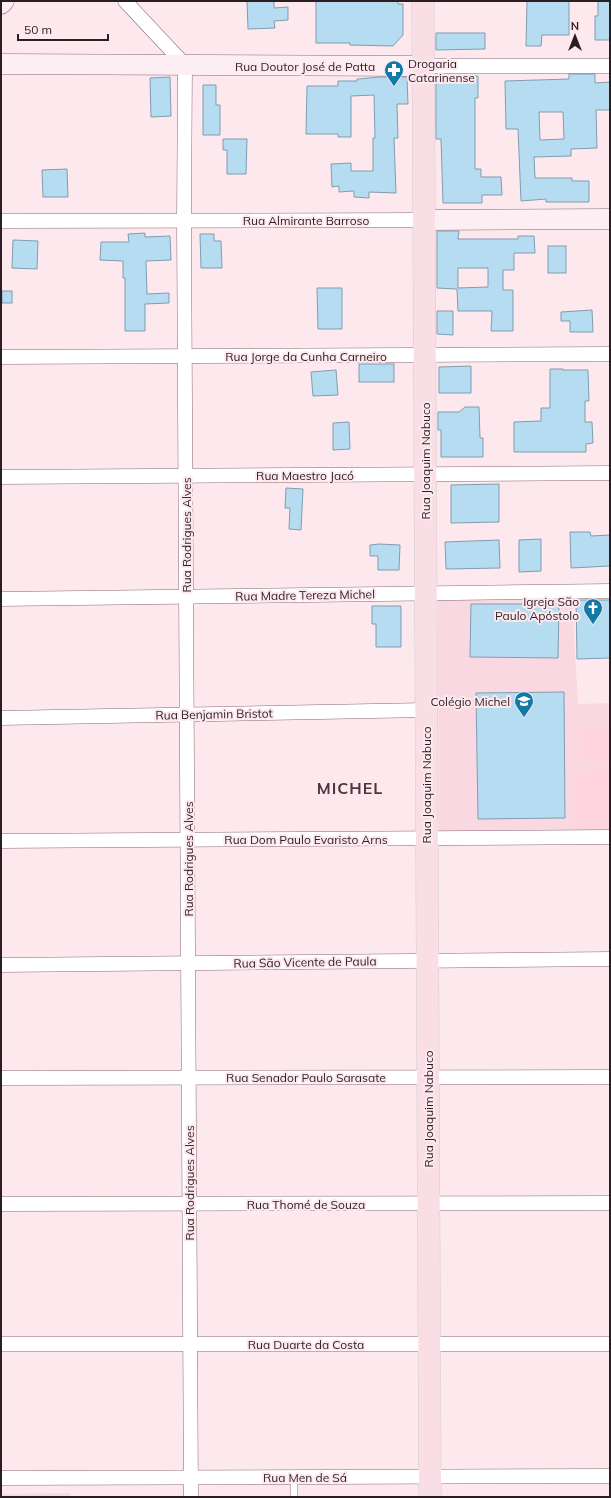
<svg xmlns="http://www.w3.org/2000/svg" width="611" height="1498" font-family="Mulish,sans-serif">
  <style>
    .built { fill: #fad8e1 }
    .green { fill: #ffd3df }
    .building { fill: #b6dcf2; stroke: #819dae; fill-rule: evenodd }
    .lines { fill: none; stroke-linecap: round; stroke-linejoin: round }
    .lane-casing { stroke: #886a72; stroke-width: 8 }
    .street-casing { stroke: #886a72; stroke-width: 15 }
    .secondary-casing { stroke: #886a72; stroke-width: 21 }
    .primary-casing { stroke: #d0cece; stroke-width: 23 }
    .lane { stroke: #fff; stroke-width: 7 }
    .street { stroke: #fff; stroke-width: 14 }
    .secondary { stroke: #fceef2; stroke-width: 20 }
    .primary { stroke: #f9dee5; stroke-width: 22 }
    .labels { text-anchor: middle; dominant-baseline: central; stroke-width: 4; stroke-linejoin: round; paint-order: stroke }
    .poi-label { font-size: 12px; fill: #2a1e22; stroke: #fde8ee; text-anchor: end }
    .street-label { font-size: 12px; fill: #2a1e22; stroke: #fde8ee }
    .district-label { font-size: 16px; font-weight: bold; letter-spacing: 1px; fill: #4f353d; stroke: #fde8ee }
  </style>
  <rect width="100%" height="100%" fill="#fde8ee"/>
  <!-- built -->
  <g class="built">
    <polygon points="438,598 572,599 578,704 610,703 610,833 439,836"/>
    <polygon points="70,1493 70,1497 1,1497 1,1494"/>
  </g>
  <!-- green -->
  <g class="green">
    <polygon points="610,728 610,760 579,761 579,729"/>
    <polygon points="610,770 610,827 575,828 574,771"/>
  </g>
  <!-- building -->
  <g class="building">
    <polygon points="247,1 274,1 274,8 288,7 288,20 274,21 275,28 248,29"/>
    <polygon points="316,1 398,1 398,4 403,4 403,35 393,46 350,45 350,43 316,43"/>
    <polygon points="527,1 569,1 569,35 542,35 541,46 526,46"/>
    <polygon points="598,1 610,1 610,40 595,40 595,16 598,16"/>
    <polygon points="436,33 485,33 485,49 436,50"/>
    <path d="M569 74H595V83L610 82V110H596L597 148 571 149V156L534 157 535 178H572V181H589V202H546V199L521 201 518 129H506L505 81 569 79ZM539 112H563L564 139 540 140Z"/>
    <polygon points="436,75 478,76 478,98 475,98 475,169 481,169 481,177 501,177 502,195 482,195 482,203 443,203 441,139 436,139"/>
    <polygon points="170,77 171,116 151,117 150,78"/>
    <polygon points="380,77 407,77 408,104 397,104 398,138 394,138 396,193 369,192 369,198 354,197 354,191 339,192 339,186 332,187 331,164 351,163 351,171 373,171 373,138 375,138 374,95 351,96 351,137 338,137 338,134 306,134 307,86 338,86 338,81 357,81 357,79"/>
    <polygon points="203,85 216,85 216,105 220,105 220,135 203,135"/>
    <polygon points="223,139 247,139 246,174 227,174 227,150 223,150"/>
    <polygon points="67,169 68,197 43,197 42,170"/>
    <path d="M437 231H459L458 239H518V236H534L535 253H514V270H503V290H513V331H491L492 311H458L457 289 437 288ZM458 268H488V287L458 288Z"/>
    <polygon points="145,233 145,237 170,236 171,260 146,261 147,294 169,293 169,303 145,304 145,331 125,331 125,278 123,278 123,261 100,260 101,242 129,242 128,234"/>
    <polygon points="200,234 214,234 214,241 221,241 222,268 201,268"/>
    <polygon points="13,240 38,241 37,269 12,268"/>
    <rect x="548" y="246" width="18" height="27"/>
    <polygon points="317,288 342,288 342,329 318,329"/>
    <rect x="2" y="291" width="10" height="12"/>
    <polygon points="592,310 593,332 570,332 570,321 561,321 561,312"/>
    <polygon points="437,311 453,311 453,335 437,334"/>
    <rect x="359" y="364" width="35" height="18"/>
    <polygon points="471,366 471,393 439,393 439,367"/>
    <polygon points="550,369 563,369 563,370 588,370 589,401 585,401 585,422 592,422 593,443 586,444 586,452 514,452 514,422 541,421 541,408 550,408"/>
    <polygon points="336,370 338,395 313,396 311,372"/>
    <polygon points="465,407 479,407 480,438 483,438 483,457 441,457 441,430 438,430 438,412 459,412"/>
    <polygon points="349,422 350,449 333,450 333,423"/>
    <polygon points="499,484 499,522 451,523 451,485"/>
    <polygon points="286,488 303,489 301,530 289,529 290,508 285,508"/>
    <polygon points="570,532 590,532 591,536 610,535 610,566 571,568"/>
    <polygon points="541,539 541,571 519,572 519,540"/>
    <polygon points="499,540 500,568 446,569 445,542"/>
    <polygon points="379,544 400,545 399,570 378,570 378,556 370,556 370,545"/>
    <polygon points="576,600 610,600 610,658 577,659"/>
    <polygon points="471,604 559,604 558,658 470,657"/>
    <polygon points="372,606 401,606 401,647 376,647 376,624 372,624"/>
    <polygon points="564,692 565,818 478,819 476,693"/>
  </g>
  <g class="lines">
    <!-- lane casing -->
    <g class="lane-casing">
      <polyline id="lane" points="294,1497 294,1477"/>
    </g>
    <!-- street casing -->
    <g class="street-casing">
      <g id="street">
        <polyline points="125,1 185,65 184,221 191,1497"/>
        <polyline points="423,66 610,66"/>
        <polyline points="1,221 424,220"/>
        <polyline points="1,357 610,354"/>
        <polyline points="1,477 610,473"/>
        <polyline points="1,599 610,591"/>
        <polyline points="1,718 426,710"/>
        <polyline points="1,841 610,837"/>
        <polyline points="1,965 610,959"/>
        <polyline points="1,1078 610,1077"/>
        <polyline points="1,1204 610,1203"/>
        <polyline points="1,1344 610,1344"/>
        <polyline points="1,1478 610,1476"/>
      </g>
    </g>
    <!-- secondary casing -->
    <g class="secondary-casing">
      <g id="secondary">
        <polyline points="1,4 4,1"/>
        <polyline points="1,64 423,66"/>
        <polyline points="424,220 610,219"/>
      </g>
    </g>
    <!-- primary casing -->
    <g class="primary-casing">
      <polyline id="primary" points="423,1 430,1497"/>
    </g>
    <!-- lane -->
    <use href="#lane" class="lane"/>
    <!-- street -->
    <use href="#street" class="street"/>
    <!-- secondary -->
    <use href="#secondary" class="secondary"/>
    <!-- primary -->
    <use href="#primary" class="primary"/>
  </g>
  <!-- icons -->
  <defs>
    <g id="pharmacy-pin" transform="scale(1)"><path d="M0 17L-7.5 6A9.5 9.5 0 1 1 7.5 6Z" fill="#137aa5" stroke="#fde8ee"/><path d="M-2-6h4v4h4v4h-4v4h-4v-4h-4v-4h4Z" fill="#fff"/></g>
    <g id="church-pin" transform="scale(1)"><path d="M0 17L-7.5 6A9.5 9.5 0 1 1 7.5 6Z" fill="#137aa5" stroke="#fde8ee"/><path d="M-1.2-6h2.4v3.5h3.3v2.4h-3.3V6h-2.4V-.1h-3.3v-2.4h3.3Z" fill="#fff"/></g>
    <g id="school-pin" transform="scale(1)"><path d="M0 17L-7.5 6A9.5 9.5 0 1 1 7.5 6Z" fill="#137aa5" stroke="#fde8ee"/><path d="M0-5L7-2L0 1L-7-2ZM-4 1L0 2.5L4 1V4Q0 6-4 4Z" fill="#fff"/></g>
  </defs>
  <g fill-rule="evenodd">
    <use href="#pharmacy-pin" x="394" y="70"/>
    <use href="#church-pin" x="593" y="608"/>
    <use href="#school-pin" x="524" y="701"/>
  </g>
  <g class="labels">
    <!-- poi labels -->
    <g class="poi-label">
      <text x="408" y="63" text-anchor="start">Drogaria<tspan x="408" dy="14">Catarinense</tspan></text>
      <text x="579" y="601">Igreja São<tspan x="579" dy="14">Paulo Apóstolo</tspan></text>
      <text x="510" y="701">Colégio Michel</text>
    </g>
    <!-- street labels -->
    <g class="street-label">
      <text x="305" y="66">Rua Doutor José de Patta</text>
      <text x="306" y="220">Rua Almirante Barroso</text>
      <text x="306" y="356">Rua Jorge da Cunha Carneiro</text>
      <text transform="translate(425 461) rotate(-90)">Rua Joaquim Nabuco</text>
      <text x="305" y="475">Rua Maestro Jacó</text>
      <text transform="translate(186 535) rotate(-90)">Rua Rodrigues Alves</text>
      <text transform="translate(305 595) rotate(-1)">Rua Madre Tereza Michel</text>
      <text transform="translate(214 714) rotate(-1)">Rua Benjamin Bristot</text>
      <text transform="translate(426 785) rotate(-90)">Rua Joaquim Nabuco</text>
      <text x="306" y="839">Rua Dom Paulo Evaristo Arns</text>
      <text transform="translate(188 859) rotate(-90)">Rua Rodrigues Alves</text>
      <text transform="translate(305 962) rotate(-1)">Rua São Vicente de Paula</text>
      <text x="306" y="1077">Rua Senador Paulo Sarasate</text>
      <text transform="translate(428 1109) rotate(-90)">Rua Joaquim Nabuco</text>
      <text transform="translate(189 1183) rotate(-90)">Rua Rodrigues Alves</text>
      <text x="306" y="1204">Rua Thomé de Souza</text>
      <text x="306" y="1344">Rua Duarte da Costa</text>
      <text x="305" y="1477">Rua Men de Sá</text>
    </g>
    <!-- district labels -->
    <g class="district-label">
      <text x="350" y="788">MICHEL</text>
    </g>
  </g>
  <!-- border -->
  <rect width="611" height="1498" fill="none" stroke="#2a1e22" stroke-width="4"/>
  <!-- north arrow -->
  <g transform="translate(575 36)" stroke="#fde8ee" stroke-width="3" paint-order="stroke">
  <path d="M0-3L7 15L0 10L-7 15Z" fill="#2a1e22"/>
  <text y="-6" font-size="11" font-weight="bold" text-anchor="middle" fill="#2a1e22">N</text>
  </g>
  <!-- scale -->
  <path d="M18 34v6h90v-6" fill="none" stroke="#2a1e22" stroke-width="2"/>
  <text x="24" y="34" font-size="12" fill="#2a1e22" stroke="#fde8ee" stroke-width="3" paint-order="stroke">50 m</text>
</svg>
